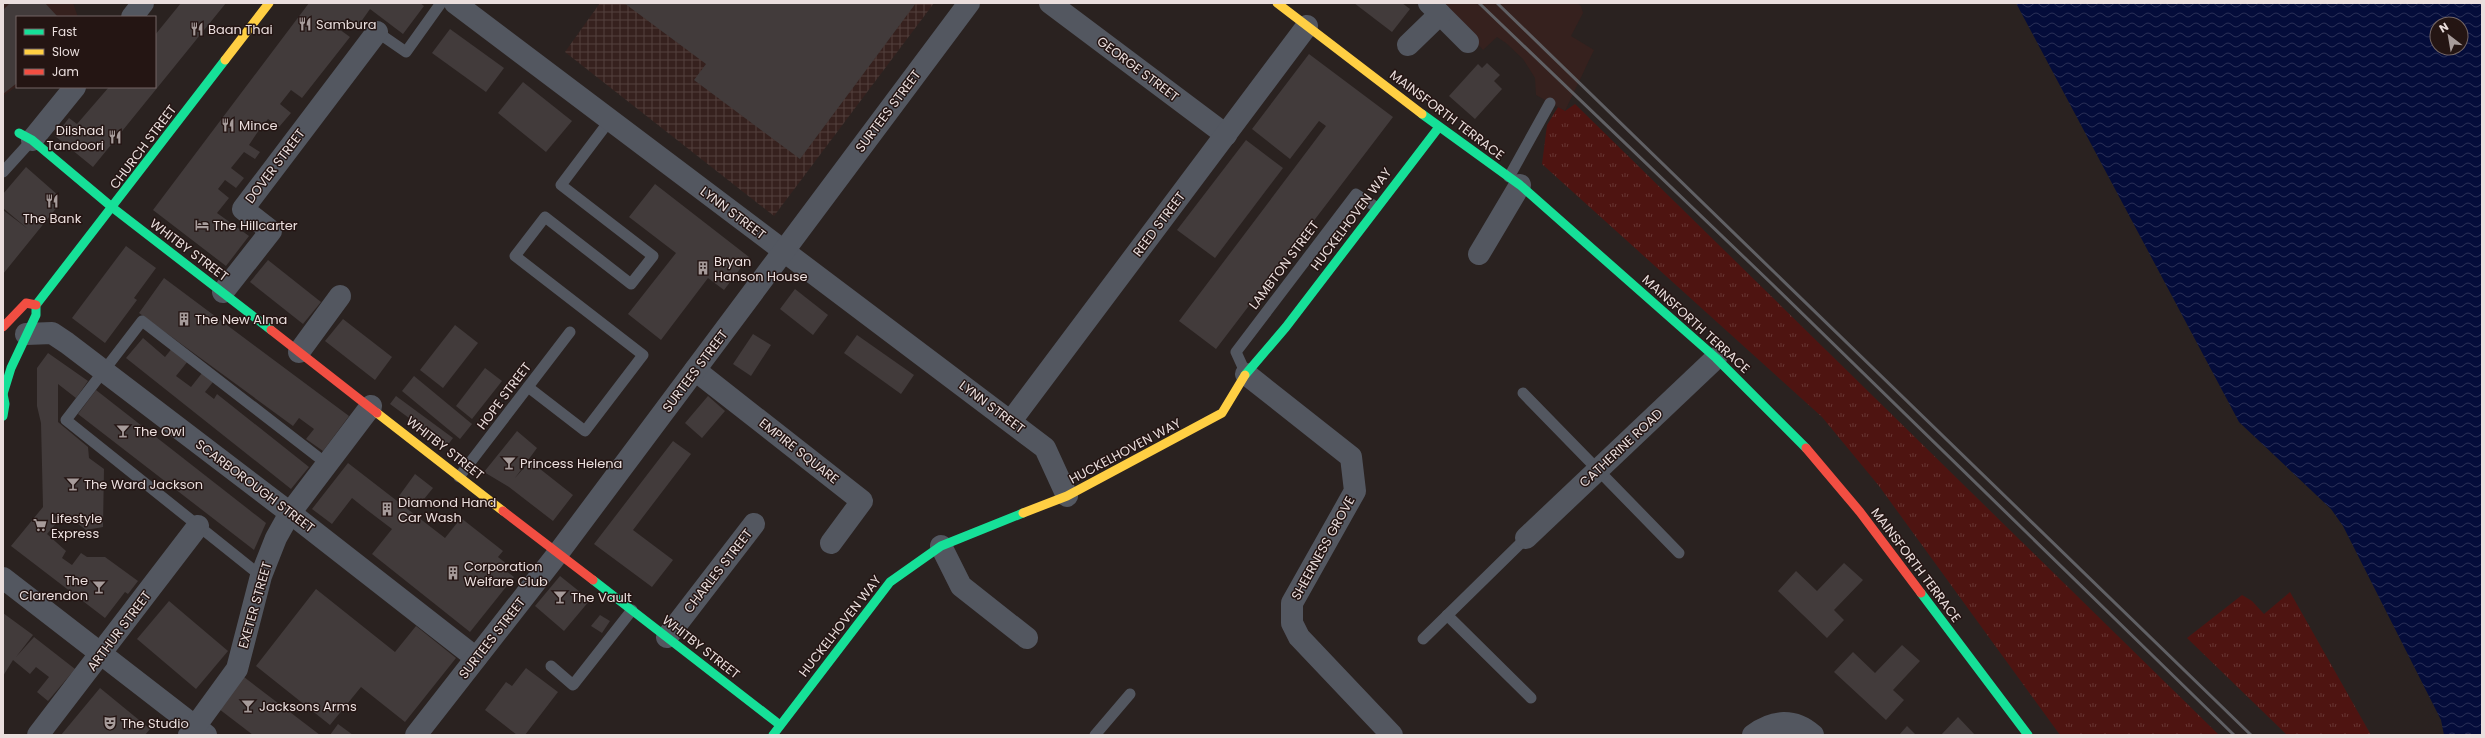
<svg xmlns="http://www.w3.org/2000/svg" width="2485" height="738" font-family="Poppins,sans-serif">
  <style>
    .built { fill: #36211e }
    .industrial { fill: url(#industrial-grid) }
    .grass { fill: url(#grass-tufts) }
    .water { fill: url(#water-waves); fill-rule: evenodd }
    .building { fill: #423b3b }
    .lines { fill: none; stroke-linecap: round; stroke-linejoin: round }
    .lane { stroke: #535760; stroke-width: 11 }
    .street { stroke: #535760; stroke-width: 22 }
    .fast { stroke: #16e098; stroke-width: 9 }
    .slow { stroke: #ffcf43; stroke-width: 9 }
    .jam { stroke: #f24e42; stroke-width: 9 }
    .rail { stroke: #606064; stroke-width: 3 }
    .labels { text-anchor: middle; dominant-baseline: central; stroke-width: 3; stroke-linejoin: round; paint-order: stroke }
    .poi-label { font-size: 13px; fill: #eadedd; stroke: #241513; text-anchor: start }
    .street-label { font-size: 13px; fill: #eadedd; stroke: #241513 }
  </style>
  <defs>
    <pattern id="industrial-grid" width="8" height="8" patternUnits="userSpaceOnUse"><rect width="8" height="8" fill="#36211e"/><path d="M0 4h8M4 0v8" fill="none" stroke="#53413e"/></pattern>
    <pattern id="grass-tufts" width="24" height="20" patternUnits="userSpaceOnUse"><rect width="24" height="20" fill="#4e1411"/><path d="M3 7l-1-3M5 7V3M7 7l1-3M15 17l-1-3M17 17v-4M19 17l1-3" fill="none" stroke="#683633"/></pattern>
    <pattern id="water-waves" width="16" height="10" patternUnits="userSpaceOnUse"><rect width="16" height="10" fill="#040c3a"/><path d="M0 5q4-4 8 0t8 0" fill="none" stroke="#292f56"/></pattern>
  </defs>
  <rect width="100%" height="100%" fill="#2a2220"/>
  <!-- built -->
  <g class="built">
    <polygon points="3,3 73,3 78,17 17,17 17,86 3,96"/>
    <polygon points="1440,3 1576,3 1581,6 1583,13 1571,36 1594,50 1565,111 1536,95 1535,78 1523,59 1506,43 1497,37 1483,50"/>
  </g>
  <!-- industrial -->
  <polygon class="industrial" points="600,3 934,3 774,216 565,52"/>
  <!-- grass -->
  <g class="grass">
    <polygon points="1575,104 2219,735 2060,735 1879,486 1822,417 1542,164 1547,125 1558,107 1565,111"/>
    <polygon points="2290,592 2371,735 2287,735 2187,638 2242,595 2252,601 2264,614"/>
  </g>
  <!-- water -->
  <path class="water" d="M2016 3H2482V735H2444L2441 720 2343 526 2331 509 2239 422ZM2437 24H2461V48H2437Z"/>
  <!-- building -->
  <g class="building">
    <polygon points="10,3 45,3 57,16 17,17 17,83 3,94 3,10"/>
    <polygon points="181,3 226,3 93,167 55,136 69,118 77,124 109,87 155,87 155,35"/>
    <polygon points="309,3 420,3 424,6 403,34 370,9 358,26 348,18 339,29 350,37 302,98 291,90 280,104 291,113 279,127 268,119 257,133 249,145 260,152 255,159 244,152 231,168 244,178 236,188 225,180 218,189 229,198 217,213 249,236 226,266 153,210"/>
    <polygon points="624,3 916,3 800,159 694,80 706,64"/>
    <polygon points="1354,3 1402,3 1410,9 1392,32"/>
    <polygon points="450,29 504,68 486,92 432,53"/>
    <polygon points="1309,54 1393,117 1216,349 1179,321 1326,126 1319,121 1290,159 1252,129"/>
    <polygon points="1487,63 1500,75 1494,81 1502,89 1475,119 1449,96 1478,64 1482,68"/>
    <polygon points="523,82 572,121 546,152 498,113"/>
    <polygon points="1246,140 1283,168 1215,258 1177,230"/>
    <polygon points="26,167 59,196 58,206 3,274 3,210 28,229 3,208 3,194"/>
    <polygon points="655,184 749,257 724,290 708,278 661,340 628,314 676,253 629,217"/>
    <polygon points="126,246 156,268 134,298 137,300 105,343 72,318"/>
    <polygon points="268,260 321,302 303,324 250,282"/>
    <polygon points="164,278 349,416 323,451 306,439 314,429 299,418 293,426 139,313"/>
    <polygon points="795,289 828,315 813,335 780,309"/>
    <polygon points="343,319 392,357 375,380 325,341"/>
    <polygon points="455,325 478,343 443,388 420,370"/>
    <polygon points="753,334 771,345 751,376 733,364"/>
    <polygon points="857,335 914,375 901,394 844,353"/>
    <polygon points="143,338 165,357 173,347 188,361 176,376 191,387 202,373 213,382 205,392 214,399 217,394 309,467 291,489 126,358"/>
    <polygon points="48,353 88,381 76,398 58,384 58,422 88,447 89,458 104,469 103,527 86,530 65,514 51,513 59,520 47,534 66,551 62,558 72,565 81,553 87,557 105,557 138,581 128,594 125,592 105,618 11,546 43,507 41,423 37,406 37,368"/>
    <polygon points="485,368 502,381 472,419 456,406"/>
    <polygon points="414,376 472,424 460,439 402,391"/>
    <polygon points="96,390 266,523 254,550 78,414"/>
    <polygon points="396,396 453,438 447,446 390,404"/>
    <polygon points="708,396 725,411 702,438 685,423"/>
    <polygon points="517,431 537,448 515,478 530,461 573,495 553,521 509,487 484,472"/>
    <polygon points="673,441 691,454 633,530 673,560 652,587 594,544"/>
    <polygon points="348,463 445,538 461,518 503,551 498,557 508,565 505,570 514,577 470,632 372,554 392,529 367,510 352,498 332,524 312,509"/>
    <polygon points="415,474 433,488 416,509 399,496"/>
    <polygon points="1844,563 1863,580 1834,610 1844,620 1827,638 1778,591 1796,571 1817,591"/>
    <polygon points="560,576 590,600 564,631 535,606"/>
    <polygon points="316,589 395,652 416,626 456,658 405,722 361,687 330,725 256,666"/>
    <polygon points="169,601 228,651 196,689 137,639"/>
    <polygon points="3,613 33,635 16,657 34,637 75,669 48,701 37,692 49,677 36,667 30,674 13,660 3,676"/>
    <polygon points="600,615 610,621 602,633 591,626"/>
    <polygon points="1902,645 1920,661 1893,690 1904,700 1886,720 1834,672 1853,652 1875,673"/>
    <polygon points="526,668 558,692 525,735 517,735 485,710 506,682 512,686"/>
    <polygon points="244,677 320,735 253,735 219,709"/>
    <polygon points="100,688 150,729 145,735 61,735"/>
    <polygon points="1958,717 1975,735 1941,735"/>
    <polygon points="338,724 353,735 330,735"/>
    <polygon points="1907,726 1916,735 1899,735"/>
  </g>
  <g class="lines">
    <!-- lane -->
    <g class="lane">
      <polyline points="377,32 406,52 441,3"/>
      <polyline points="3,172 32,140"/>
      <polyline points="1509,177 1550,103"/>
      <polyline points="1246,374 1236,352 1356,194 1376,207"/>
      <polyline points="528,387 585,431 643,355 515,256 545,217 631,284 653,256 561,185 610,120"/>
      <polyline points="1523,393 1679,553"/>
      <polyline points="459,477 570,332"/>
      <polyline points="261,576 66,420 142,321 327,464"/>
      <polyline points="1447,615 1531,698"/>
      <polyline points="1423,639 1526,538"/>
      <polyline points="551,666 573,685 632,610"/>
      <polyline points="1095,735 1130,694"/>
    </g>
    <!-- street -->
    <g class="street">
      <polyline points="455,3 1045,448 1067,496"/>
      <polyline points="1050,3 1226,135"/>
      <polyline points="1429,3 1468,42"/>
      <polyline points="132,17 143,3"/>
      <polyline points="1408,45 1440,14"/>
      <polyline points="32,140 75,87"/>
      <polyline points="1479,254 1520,185"/>
      <polyline points="223,292 271,231 243,209 377,32"/>
      <polyline points="26,334 52,333 67,343 298,519 476,658"/>
      <polyline points="299,352 340,296"/>
      <polyline points="695,370 862,501 831,543"/>
      <polyline points="1246,374 1351,457 1355,491 1292,603 1292,623 1299,637 1392,735"/>
      <polyline points="1011,421 1307,26"/>
      <polyline points="1526,538 1716,358"/>
      <polyline points="941,546 961,586 1027,638"/>
      <polyline points="3,578 206,735"/>
      <polyline points="667,637 754,524"/>
      <polyline points="38,735 198,526"/>
      <polyline points="189,735 237,669 261,576 276,538 290,513 371,406"/>
      <polyline points="416,735 559,552 969,3"/>
      <path d="M1753 735C1773 720 1794 718 1813 735"/>
    </g>
    <!-- fast -->
    <g class="fast">
      <polyline points="1422,114 1520,185 1716,358 1806,448"/>
      <polyline points="19,133 32,140 113,208 271,330"/>
      <polyline points="1245,375 1286,327 1439,127"/>
      <polyline points="3,394 11,368 36,315 36,305 225,60"/>
      <polyline points="3,394 5,404 3,416"/>
      <polyline points="593,580 780,725"/>
      <polyline points="1921,593 2028,735"/>
      <polyline points="773,735 890,582 941,546 1023,513"/>
    </g>
    <!-- slow -->
    <g class="slow">
      <polyline points="1277,3 1422,114"/>
      <polyline points="225,60 269,3"/>
      <polyline points="377,413 503,511"/>
      <polyline points="1023,513 1067,496 1222,413 1245,375"/>
    </g>
    <!-- jam -->
    <g class="jam">
      <polyline points="3,327 26,303 36,305"/>
      <polyline points="271,330 377,413"/>
      <polyline points="1806,448 1860,512 1921,593"/>
      <polyline points="503,511 593,580"/>
    </g>
    <!-- rail -->
    <g class="rail">
      <polyline points="1479,3 1772,284 2234,735"/>
      <polyline points="1497,3 2251,735"/>
    </g>
  </g>
  <!-- icons -->
  <defs>
    <g id="restaurant-bare" transform="scale(1.08)"><path d="M-5-6h1v4h1v-4h1v4h1v-4h1v5L-1.5 .5V6h-2V.5L-5-1ZM5-6V6H3V1.5H1.5Q1.5-4 5-6Z" fill="#a79c9b" stroke="#241513" stroke-width="2.5" paint-order="stroke"/></g>
    <g id="hotel-bare" transform="scale(1.08)"><path d="M-6-4.5h1.5V1H6V5H4.5V3h-9V5H-6ZM-4 0a1.8 1.8 0 1 1 3.6 0ZM.5 0V-2.5h3Q6-2.5 6 0Z" fill="#a79c9b" stroke="#241513" stroke-width="2.5" paint-order="stroke"/></g>
    <g id="building-bare" transform="scale(1.08)"><path d="M-4-6H4V6H1V3H-1V6H-4ZM-2.5-4.3h1.7v1.8h-1.7ZM.8-4.3h1.7v1.8H.8ZM-2.5-1h1.7V.8h-1.7ZM.8-1h1.7V.8H.8Z" fill="#a79c9b" stroke="#241513" stroke-width="2.5" paint-order="stroke"/></g>
    <g id="bar-bare" transform="scale(1.08)"><path d="M-6-5H6L.8 .8V4.5H3.5V6h-7V4.5H-.8V.8Z" fill="#a79c9b" stroke="#241513" stroke-width="2.5" paint-order="stroke"/></g>
    <g id="supermarket-bare" transform="scale(1.08)"><path d="M-6-5.5h2.5l.6 2H6L4.5 2H-2.5L-4.4-4H-6ZM-1.5 3.2a1.3 1.3 0 1 0 .1 0ZM3 3.2a1.3 1.3 0 1 0 .1 0Z" fill="#a79c9b" stroke="#241513" stroke-width="2.5" paint-order="stroke"/></g>
    <g id="theatre-bare" transform="scale(1.08)"><path d="M-5-5.5Q0-4 5-5.5V0Q5 5 0 6Q-5 5-5 0ZM-3.3-2.5H-1v1.5H-3.3ZM1-2.5H3.3v1.5H1ZM-2.8 1Q0 5.5 2.8 1Z" fill="#a79c9b" stroke="#241513" stroke-width="2.5" paint-order="stroke"/></g>
  </defs>
  <g fill-rule="evenodd">
    <use href="#restaurant-bare" x="305" y="24"/>
    <use href="#restaurant-bare" x="197" y="29"/>
    <use href="#restaurant-bare" x="228" y="125"/>
    <use href="#restaurant-bare" x="115" y="137"/>
    <use href="#restaurant-bare" x="52" y="201"/>
    <use href="#hotel-bare" x="202" y="225"/>
    <use href="#building-bare" x="703" y="268"/>
    <use href="#building-bare" x="184" y="319"/>
    <use href="#bar-bare" x="123" y="431"/>
    <use href="#bar-bare" x="509" y="463"/>
    <use href="#bar-bare" x="73" y="484"/>
    <use href="#building-bare" x="387" y="509"/>
    <use href="#supermarket-bare" x="40" y="525"/>
    <use href="#building-bare" x="453" y="573"/>
    <use href="#bar-bare" x="99" y="587"/>
    <use href="#bar-bare" x="560" y="597"/>
    <use href="#bar-bare" x="248" y="706"/>
    <use href="#theatre-bare" x="110" y="723"/>
  </g>
  <g class="labels">
    <!-- poi labels -->
    <g class="poi-label">
      <text x="316" y="24">Sambura</text>
      <text x="208" y="29">Baan Thai</text>
      <text x="239" y="125">Mince</text>
      <text x="104" y="130" text-anchor="end">Dilshad<tspan x="104" dy="15">Tandoori</tspan></text>
      <text x="52" y="218" text-anchor="middle">The Bank</text>
      <text x="213" y="225">The Hillcarter</text>
      <text x="714" y="261">Bryan<tspan x="714" dy="15">Hanson House</tspan></text>
      <text x="195" y="319">The New Alma</text>
      <text x="134" y="431">The Owl</text>
      <text x="520" y="463">Princess Helena</text>
      <text x="84" y="484">The Ward Jackson</text>
      <text x="398" y="502">Diamond Hand<tspan x="398" dy="15">Car Wash</tspan></text>
      <text x="51" y="518">Lifestyle<tspan x="51" dy="15">Express</tspan></text>
      <text x="464" y="566">Corporation<tspan x="464" dy="15">Welfare Club</tspan></text>
      <text x="88" y="580" text-anchor="end">The<tspan x="88" dy="15">Clarendon</tspan></text>
      <text x="571" y="597">The Vault</text>
      <text x="259" y="706">Jacksons Arms</text>
      <text x="121" y="723">The Studio</text>
    </g>
    <!-- street labels -->
    <g class="street-label">
      <text transform="translate(1138 69) rotate(37)">GEORGE STREET</text>
      <text transform="translate(888 111) rotate(-53)">SURTEES STREET</text>
      <text transform="translate(1447 115) rotate(37)">MAINSFORTH TERRACE</text>
      <text transform="translate(143 147) rotate(-53)">CHURCH STREET</text>
      <text transform="translate(275 166) rotate(-53)">DOVER STREET</text>
      <text transform="translate(733 213) rotate(37)">LYNN STREET</text>
      <text transform="translate(1351 219) rotate(-53)">HUCKELHOVEN WAY</text>
      <text transform="translate(1159 224) rotate(-53)">REED STREET</text>
      <text transform="translate(189 250) rotate(37)">WHITBY STREET</text>
      <text transform="translate(1284 265) rotate(-53)">LAMBTON STREET</text>
      <text transform="translate(1696 324) rotate(42)">MAINSFORTH TERRACE</text>
      <text transform="translate(695 371) rotate(-53)">SURTEES STREET</text>
      <text transform="translate(504 396) rotate(-53)">HOPE STREET</text>
      <text transform="translate(992 407) rotate(37)">LYNN STREET</text>
      <text transform="translate(445 448) rotate(38)">WHITBY STREET</text>
      <text transform="translate(1621 448) rotate(-43)">CATHERINE ROAD</text>
      <text transform="translate(799 451) rotate(38)">EMPIRE SQUARE</text>
      <text transform="translate(1125 451) rotate(-28)">HUCKELHOVEN WAY</text>
      <text transform="translate(255 486) rotate(37)">SCARBOROUGH STREET</text>
      <text transform="translate(1323 548) rotate(-61)">SHEERNESS GROVE</text>
      <text transform="translate(1916 565) rotate(53)">MAINSFORTH TERRACE</text>
      <text transform="translate(718 571) rotate(-52)">CHARLES STREET</text>
      <text transform="translate(255 605) rotate(-74)">EXETER STREET</text>
      <text transform="translate(840 626) rotate(-52)">HUCKELHOVEN WAY</text>
      <text transform="translate(119 631) rotate(-53)">ARTHUR STREET</text>
      <text transform="translate(492 638) rotate(-52)">SURTEES STREET</text>
      <text transform="translate(701 647) rotate(38)">WHITBY STREET</text>
    </g>
  </g>
  <!-- border -->
  <rect width="2485" height="738" fill="none" stroke="#eadedd" stroke-width="8"/>
  <!-- legend -->
  <rect x="16" y="16" width="140" height="72" fill="#241513" stroke="#736564"/>
  <rect x="24" y="29" width="20" height="6" fill="#16e098" stroke="#736564"/>
  <text x="52" y="36" font-size="12" fill="#eadedd">Fast</text>
  <rect x="24" y="49" width="20" height="6" fill="#ffcf43" stroke="#736564"/>
  <text x="52" y="56" font-size="12" fill="#eadedd">Slow</text>
  <rect x="24" y="69" width="20" height="6" fill="#f24e42" stroke="#736564"/>
  <text x="52" y="76" font-size="12" fill="#eadedd">Jam</text>
  <!-- north arrow -->
  <g transform="translate(2449 36) rotate(329)"><circle r="19" fill="#241513" stroke="#736564"/>
  <path d="M0-3L7 15L0 10L-7 15Z" fill="#a79c9b"/>
  <text y="-6" font-size="11" font-weight="bold" text-anchor="middle" fill="#eadedd">N</text>
  </g>
</svg>
